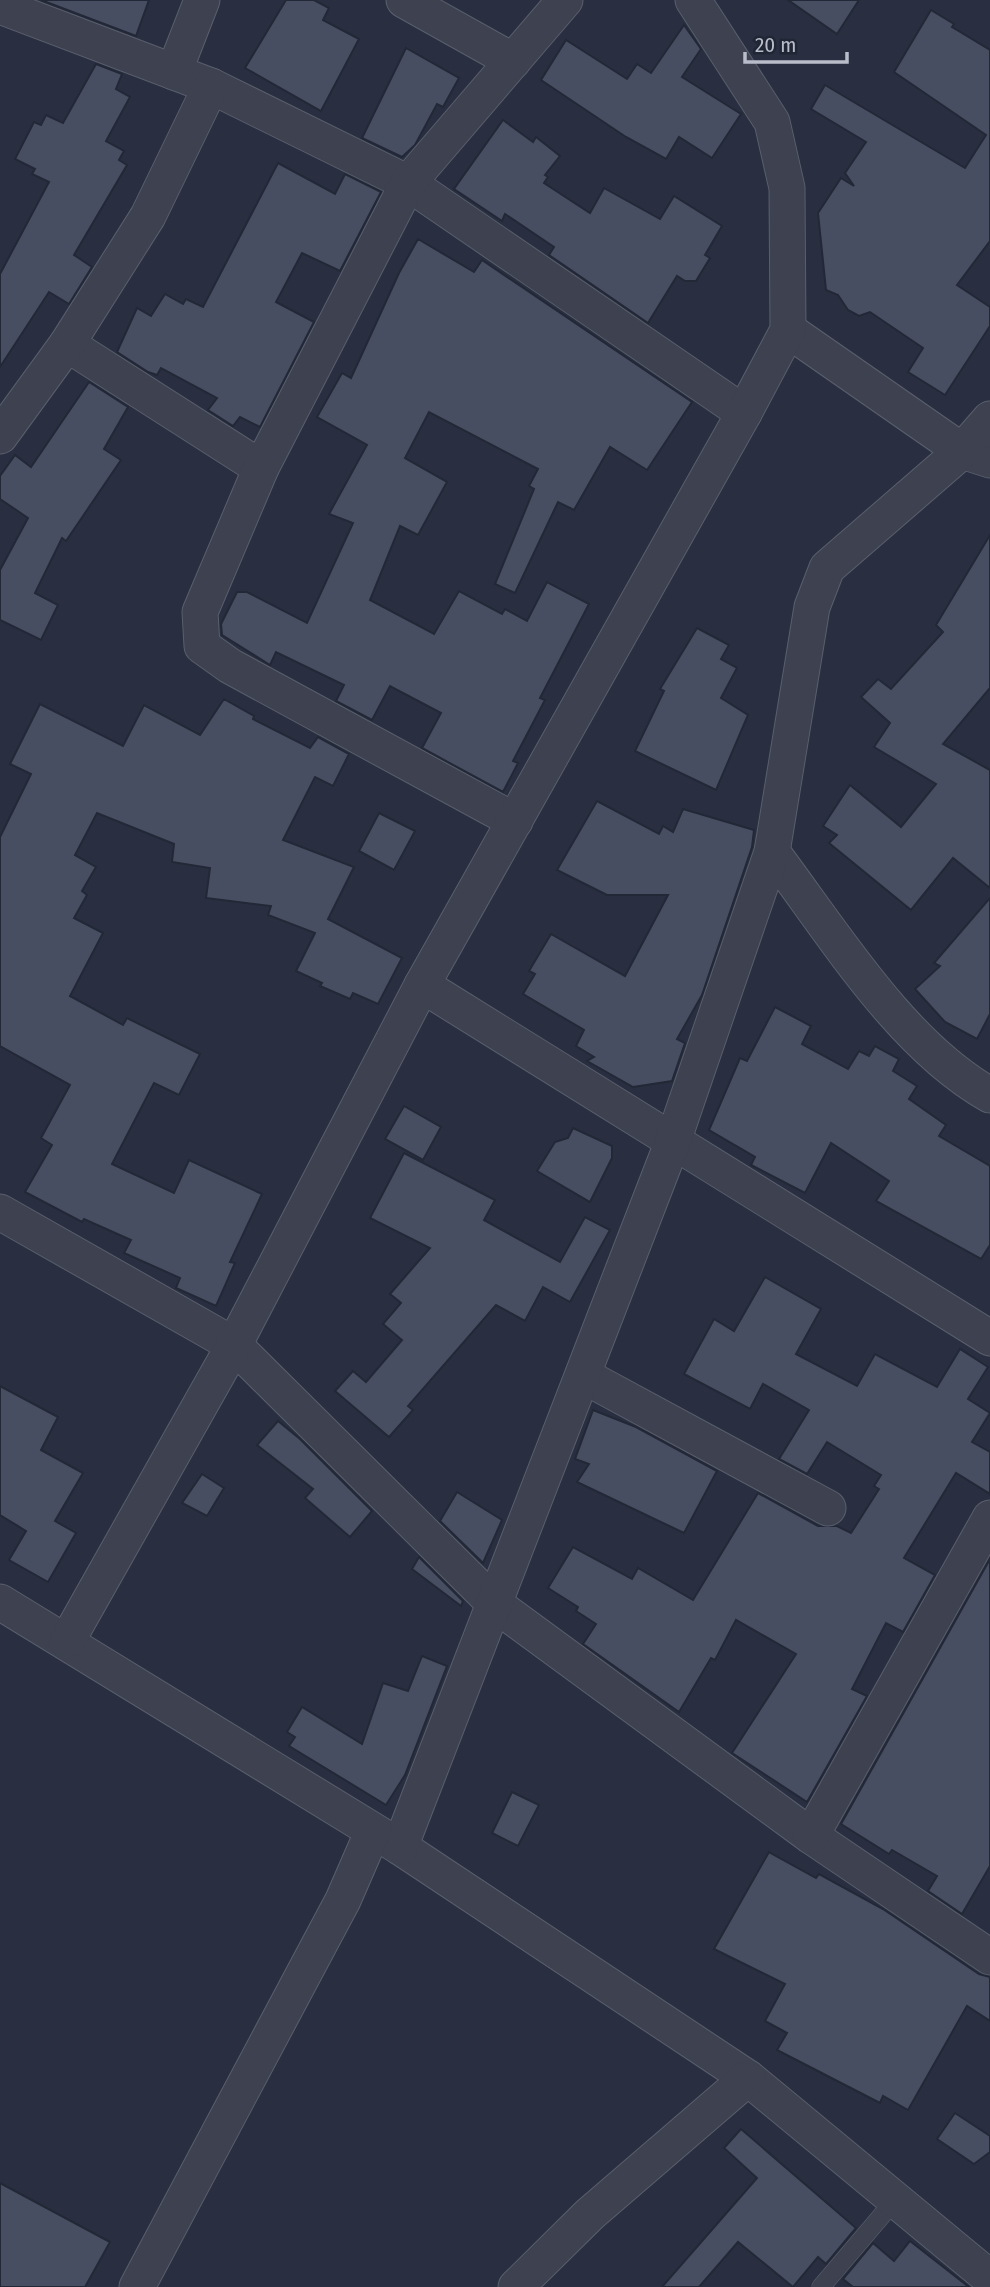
<svg xmlns="http://www.w3.org/2000/svg" width="990" height="2287" font-family="'Fira Sans Condensed',sans-serif">
  <style>
    .building { fill: #484e61; stroke: #232837; stroke-width: 2 }
    .lines { fill: none; stroke-linecap: round; stroke-linejoin: round }
    .service-casing { stroke: #5a5f6d; stroke-width: 19 }
    .minor-casing { stroke: #5a5f6d; stroke-width: 37 }
    .service { stroke: #3d4150; stroke-width: 18 }
    .minor { stroke: #3d4150; stroke-width: 35 }
  </style>
  <rect width="100%" height="100%" fill="#292f40"/>
  <!-- building -->
  <g class="building">
    <polygon points="41,0 149,0 136,36"/>
    <polygon points="286,0 314,0 329,8 323,20 359,39 321,111 245,68"/>
    <polygon points="788,0 859,0 837,34"/>
    <polygon points="931,10 954,24 952,27 990,50 990,241 957,285 990,307 990,326 945,395 908,372 923,348 870,312 859,316 848,310 838,295 826,290 818,213 841,178 854,186 845,173 866,142 811,109 825,85 965,168 986,135 894,72"/>
    <polygon points="684,25 701,49 682,77 741,114 712,158 679,137 666,159 626,137 541,80 566,40 627,79 637,64 651,73"/>
    <polygon points="406,48 459,78 443,107 437,104 415,145 402,157 362,138"/>
    <polygon points="96,64 122,74 116,89 130,97 106,141 124,151 119,160 127,165 74,255 92,267 69,304 49,292 0,367 0,274 49,182 32,174 35,169 15,159 34,122 41,125 46,115 63,123"/>
    <polygon points="503,120 533,142 536,137 560,156 545,175 548,177 544,183 590,213 604,188 660,219 674,196 722,226 705,255 710,258 696,281 685,281 677,276 648,323 549,255 554,247 505,214 502,221 454,189"/>
    <polygon points="278,163 335,194 345,174 381,192 340,271 302,253 276,302 314,322 260,427 240,417 233,426 208,410 217,398 161,368 157,375 148,372 117,352 137,308 151,316 165,294 183,304 186,299 203,307"/>
    <polygon points="418,239 474,272 482,260 692,402 647,470 610,447 574,510 558,502 515,593 495,584 534,489 529,486 538,469 429,412 405,458 447,482 418,535 400,526 370,600 434,634 459,591 502,614 505,609 527,621 547,582 589,604 540,698 545,700 513,761 518,763 503,792 422,748 441,713 390,686 372,720 336,701 344,685 276,652 270,665 222,635 221,624 237,592 247,592 307,623 353,523 329,514 367,445 317,417 342,373 351,378 399,273"/>
    <polygon points="89,382 128,407 104,449 121,460 66,541 62,538 35,593 58,605 41,640 0,620 0,570 28,518 0,499 0,476 15,455 31,467"/>
    <polygon points="990,535 990,688 943,744 990,770 990,888 953,858 911,910 829,843 837,835 823,826 850,785 901,827 936,784 874,747 890,723 861,697 878,679 891,689 943,632 936,625"/>
    <polygon points="697,628 729,645 721,659 737,668 721,698 748,715 716,790 635,751 664,691 660,689"/>
    <polygon points="224,699 254,716 253,719 310,748 318,737 349,754 333,786 315,777 283,840 354,867 328,919 402,958 378,1004 353,993 350,999 320,986 322,983 296,971 315,933 268,915 271,906 206,898 210,868 172,862 174,844 97,813 75,855 96,867 82,891 87,895 74,918 103,933 70,996 123,1025 127,1018 200,1054 179,1095 154,1083 112,1164 174,1193 189,1160 262,1194 230,1262 235,1263 216,1306 176,1288 180,1278 124,1253 131,1240 84,1219 82,1222 25,1192 52,1145 41,1138 70,1085 0,1046 0,837 31,774 10,764 40,704 123,746 144,705 200,735"/>
    <polygon points="597,801 659,834 663,826 673,832 683,809 754,830 752,847 702,995 677,1039 685,1043 672,1081 633,1087 587,1061 594,1057 576,1046 584,1030 523,994 535,974 529,971 551,934 625,976 668,895 607,895 557,870"/>
    <polygon points="379,813 415,831 394,870 359,851"/>
    <polygon points="990,898 990,1014 977,1039 945,1022 915,989 940,966 934,963"/>
    <polygon points="775,1007 811,1026 802,1044 848,1069 859,1051 869,1056 875,1046 899,1059 893,1071 917,1086 909,1099 946,1125 939,1136 990,1166 990,1245 981,1259 876,1201 889,1181 831,1143 805,1193 751,1165 755,1157 709,1130 740,1058 747,1061"/>
    <polygon points="404,1106 441,1127 423,1160 385,1139"/>
    <polygon points="573,1128 612,1146 612,1158 590,1202 537,1171 555,1142 568,1138"/>
    <polygon points="404,1153 495,1200 484,1220 560,1262 585,1217 610,1230 570,1302 543,1287 525,1321 496,1305 408,1406 413,1410 389,1437 335,1391 353,1371 366,1382 402,1340 383,1324 401,1303 390,1294 430,1248 370,1218"/>
    <polygon points="765,1277 821,1309 796,1354 857,1386 875,1354 937,1387 960,1349 988,1367 968,1399 990,1413 972,1442 990,1452 990,1494 956,1473 904,1558 935,1575 903,1632 886,1623 852,1689 867,1696 807,1802 732,1753 796,1654 736,1620 715,1660 711,1658 679,1712 583,1644 596,1624 576,1611 578,1607 548,1588 573,1547 632,1579 638,1568 693,1600 758,1493 818,1526 837,1526 851,1533 879,1489 874,1486 881,1475 827,1442 807,1474 779,1459 809,1410 763,1384 750,1409 684,1374 714,1319 734,1331"/>
    <polygon points="0,1386 58,1417 41,1450 83,1473 55,1521 76,1533 48,1582 9,1560 26,1531 0,1515"/>
    <polygon points="593,1410 636,1427 717,1471 684,1533 577,1482 589,1464 575,1459"/>
    <polygon points="278,1421 300,1439 372,1511 350,1537 305,1498 313,1489 257,1445"/>
    <polygon points="202,1474 224,1488 207,1516 182,1503"/>
    <polygon points="457,1492 502,1520 483,1563 440,1521"/>
    <polygon points="419,1557 463,1601 461,1606 412,1569"/>
    <polygon points="990,1559 990,1866 962,1914 928,1891 937,1876 892,1850 889,1854 841,1824"/>
    <polygon points="422,1656 447,1666 405,1775 386,1805 289,1746 295,1737 287,1732 302,1707 362,1744 383,1683 408,1691"/>
    <polygon points="512,1792 539,1805 518,1846 492,1833"/>
    <polygon points="769,1852 816,1878 819,1874 883,1909 979,1974 990,1977 990,2021 967,2006 908,2110 883,2096 880,2103 777,2050 787,2033 765,2021 785,1984 714,1949"/>
    <polygon points="955,2113 990,2136 990,2152 974,2164 937,2139"/>
    <polygon points="741,2129 856,2228 826,2264 818,2257 793,2287 738,2242 699,2287 662,2287 757,2178 724,2148"/>
    <polygon points="0,2183 110,2242 85,2287 0,2287"/>
    <polygon points="910,2241 969,2287 853,2287 843,2279 873,2243 894,2261"/>
  </g>
  <g class="lines">
    <!-- service casing -->
    <g class="service-casing">
      <polyline id="service" points="821,2287 895,2200"/>
    </g>
    <!-- minor casing -->
    <g class="minor-casing">
      <g id="minor">
        <polyline points="404,0 513,61"/>
        <polyline points="0,6 211,86 408,183 744,413"/>
        <polyline points="174,72 202,0"/>
        <polyline points="788,330 962,451 990,460"/>
        <polyline points="67,344 261,468"/>
        <polyline points="0,436 67,344 148,216 211,86"/>
        <polyline points="515,821 230,666 202,646 200,612 261,468 408,183 565,0"/>
        <path d="M772 852C833 933 901 1045 990 1095"/>
        <polyline points="422,985 990,1338"/>
        <polyline points="0,1212 234,1345 496,1605 811,1836 990,1957"/>
        <polyline points="584,1376 828,1508"/>
        <polyline points="0,1602 400,1847 748,2078 990,2278"/>
        <polyline points="67,1641 234,1345 422,985 744,413 788,330 787,188 772,122 693,0"/>
        <polyline points="811,1836 990,1518"/>
        <polyline points="400,1847 673,1141 772,852 812,607 827,568 962,451 990,419"/>
        <polyline points="137,2287 343,1900 373,1831"/>
        <polyline points="516,2287 590,2214 748,2078"/>
      </g>
    </g>
    <!-- service -->
    <use href="#service" class="service"/>
    <!-- minor -->
    <use href="#minor" class="minor"/>
  </g>
  <!-- scale -->
  <path d="M745 52v10h102v-10" fill="none" stroke="#b9bdca" stroke-width="3.5"/>
  <text x="755" y="52" font-size="21" fill="#b9bdca" stroke="#212635" stroke-width="5" paint-order="stroke">20 m</text>
</svg>
